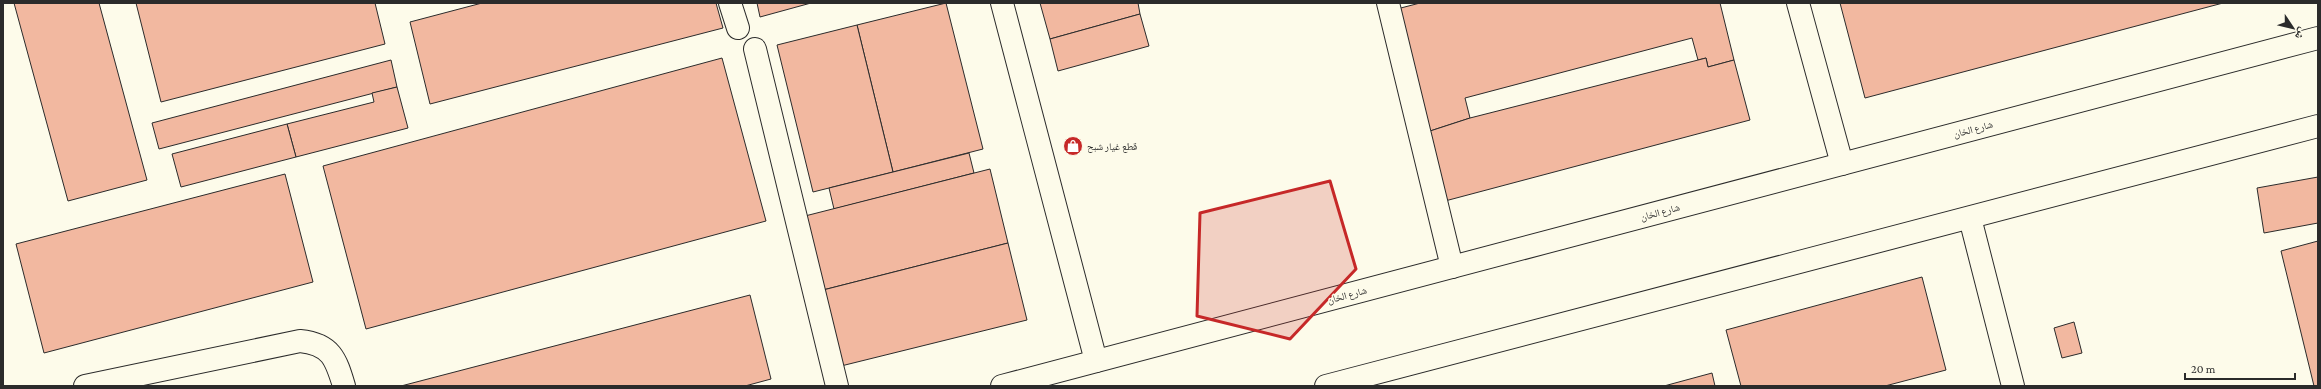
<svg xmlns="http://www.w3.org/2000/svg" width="2321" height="389" font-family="'Crimson Pro','Noto Naskh Arabic',serif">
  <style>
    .building { fill: #f2b8a0; stroke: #2b2b2b }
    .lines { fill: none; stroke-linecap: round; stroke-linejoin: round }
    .minor-casing { stroke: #2b2b2b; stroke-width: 24 }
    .major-casing { stroke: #2b2b2b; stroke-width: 24 }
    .minor { stroke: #fdfbea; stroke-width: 22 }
    .major { stroke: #fdfbea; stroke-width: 22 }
    .marked { fill: #c62828; fill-opacity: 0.2; stroke: #c62828; stroke-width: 3; stroke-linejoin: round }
    .labels { text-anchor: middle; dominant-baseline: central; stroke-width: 3; stroke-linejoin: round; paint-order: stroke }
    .street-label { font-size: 10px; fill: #2b2b2b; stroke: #fdfbea }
    .poi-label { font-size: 10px; fill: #2b2b2b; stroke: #fdfbea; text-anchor: start }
  </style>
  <rect width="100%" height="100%" fill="#fdfbea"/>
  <!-- building -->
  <g class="building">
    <polygon points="14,3 99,3 147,180 68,201"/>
    <polygon points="136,3 375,3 385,44 161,102"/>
    <polygon points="482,3 716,3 723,28 430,104 410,22"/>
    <polygon points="757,3 811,3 760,17"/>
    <polygon points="946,3 983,149 893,172 857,25"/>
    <polygon points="1040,3 1138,3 1140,14 1050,39"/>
    <polygon points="1420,3 1720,3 1734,60 1708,67 1706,58 1698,60 1692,38 1465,98 1470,118 1427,132 1397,9"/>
    <polygon points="1840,3 2223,3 1865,98"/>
    <polygon points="1140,14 1149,46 1058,71 1050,39"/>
    <polygon points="857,25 893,172 813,192 777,45"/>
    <polygon points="722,58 766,221 366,329 323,166"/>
    <polygon points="1706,58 1708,67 1734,60 1750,120 1445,201 1427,132 1470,118"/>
    <polygon points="391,60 397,87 159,149 152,123"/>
    <polygon points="397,87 408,128 296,157 287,124 374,102 372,93"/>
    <polygon points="287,124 296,157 181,187 172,154"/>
    <polygon points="969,153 974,173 834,209 829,188"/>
    <polygon points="990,169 1008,243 823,290 805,216"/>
    <polygon points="285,174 313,282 44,353 16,244"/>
    <polygon points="2318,177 2318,223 2264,233 2257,188"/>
    <polygon points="2318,241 2318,386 2314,386 2281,251"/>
    <polygon points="1008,243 1027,320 841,366 823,290"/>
    <polygon points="1922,277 1946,370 1885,386 1741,386 1726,330"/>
    <polygon points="750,295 771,379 745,386 401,386"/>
    <polygon points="2074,322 2082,353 2062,358 2054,328"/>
    <polygon points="1712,373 1715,386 1664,386"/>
  </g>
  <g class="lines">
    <!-- minor casing -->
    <g class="minor-casing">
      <g id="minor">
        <polyline points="730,3 738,28"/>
        <polyline points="1002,3 1096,361"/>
        <polyline points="1388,3 1452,267"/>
        <polyline points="1798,3 1842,164"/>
        <polyline points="755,49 837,386"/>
        <polyline points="1970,218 2013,386"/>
        <path d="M85 386 300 341C331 344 336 359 344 386"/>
      </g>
    </g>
    <!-- major casing -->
    <g class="major-casing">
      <g id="major">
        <polyline points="1002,386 2318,38"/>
        <polyline points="1326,386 2318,126"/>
      </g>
    </g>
    <!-- minor -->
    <use href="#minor" class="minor"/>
    <!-- major -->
    <use href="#major" class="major"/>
  </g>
  <!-- marked area -->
  <path class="marked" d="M1330 181 1356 269 1290 339 1197 316 1200 213Z"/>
  <!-- icons -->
  <defs>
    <g id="shop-disc" transform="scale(1)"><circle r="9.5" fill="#c62828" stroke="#fdfbea"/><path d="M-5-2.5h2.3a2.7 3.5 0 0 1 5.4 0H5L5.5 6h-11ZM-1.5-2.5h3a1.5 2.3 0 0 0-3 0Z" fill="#fff"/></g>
  </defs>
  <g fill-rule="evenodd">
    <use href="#shop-disc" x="1073" y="146"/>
  </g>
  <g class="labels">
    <!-- street labels -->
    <g class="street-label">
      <text transform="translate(1973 129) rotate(-15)">شارع الخان</text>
      <text transform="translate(1660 212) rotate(-15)">شارع الخان</text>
      <text transform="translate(1347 295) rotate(-15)">شارع الخان</text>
    </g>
    <!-- poi labels -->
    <g class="poi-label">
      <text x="1087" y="146">قطع غيار شبح</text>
    </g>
  </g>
  <!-- border -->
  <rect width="2321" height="389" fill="none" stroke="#2b2b2b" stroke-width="8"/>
  <!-- north arrow -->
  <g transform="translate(2293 28) rotate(125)" stroke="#fdfbea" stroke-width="3" paint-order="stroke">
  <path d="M0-3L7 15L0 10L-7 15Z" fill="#2b2b2b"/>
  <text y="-6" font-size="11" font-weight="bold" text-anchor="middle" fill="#2b2b2b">ش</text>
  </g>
  <!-- scale -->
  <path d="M2185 373v6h110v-6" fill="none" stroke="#2b2b2b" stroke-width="2"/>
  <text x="2191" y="373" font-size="12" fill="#2b2b2b" stroke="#fdfbea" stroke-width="3" paint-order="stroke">20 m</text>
</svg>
